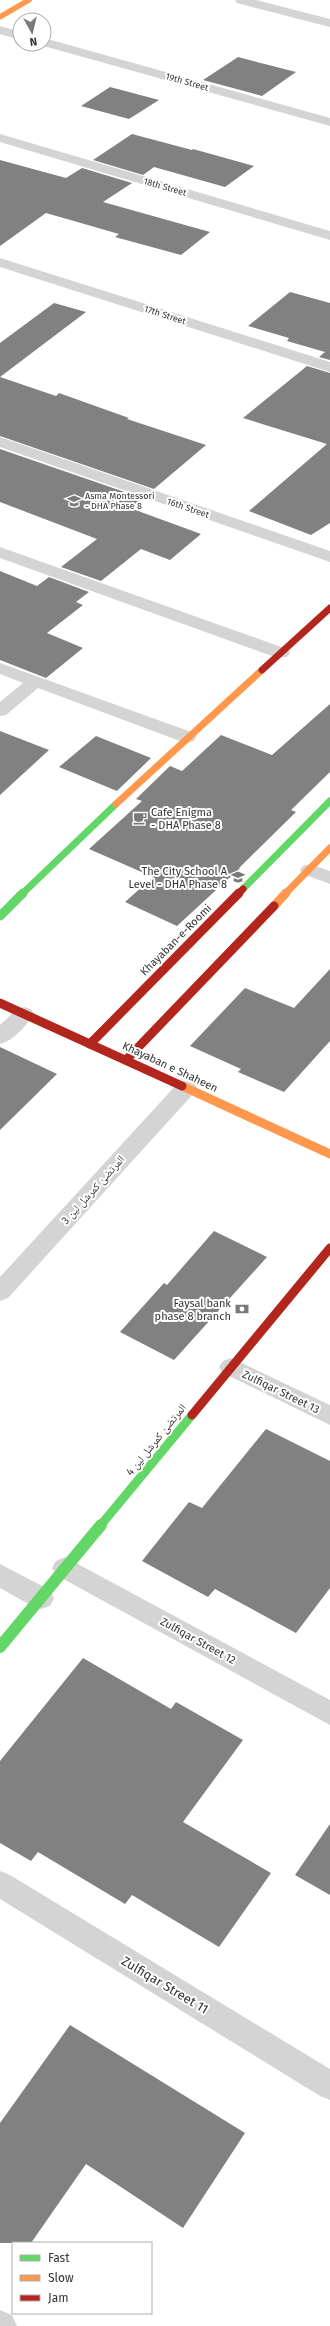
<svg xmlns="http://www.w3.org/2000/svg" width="330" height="2326" font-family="'Fira Sans','Noto Naskh Arabic',sans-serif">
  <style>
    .building { fill: #818181 }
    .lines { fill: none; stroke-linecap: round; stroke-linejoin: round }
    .street { fill: #d4d4d4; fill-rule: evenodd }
    .fast-far2 { stroke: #63d668; stroke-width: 7 }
    .fast-far1 { stroke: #63d668; stroke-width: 9 }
    .fast { stroke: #63d668; stroke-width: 12 }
    .slow-far2 { stroke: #ff974d; stroke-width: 5.5 }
    .slow-far1 { stroke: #ff974d; stroke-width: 7 }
    .slow { stroke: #ff974d; stroke-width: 9 }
    .jam-far1 { stroke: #b3261e; stroke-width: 7 }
    .jam { stroke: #b3261e; stroke-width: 9 }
    .labels { text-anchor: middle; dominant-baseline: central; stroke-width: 4; stroke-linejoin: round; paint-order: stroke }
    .far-street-label { font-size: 9px; fill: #333; stroke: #fff }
    .far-poi-label { font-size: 9px; fill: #333; stroke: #fff; text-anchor: start }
    .poi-label { font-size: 11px; fill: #333; stroke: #fff; text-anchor: end }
    .street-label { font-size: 11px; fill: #333; stroke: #fff }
    .near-street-label { font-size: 13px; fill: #333; stroke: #fff }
  </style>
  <rect width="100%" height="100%" fill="#fff"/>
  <!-- building -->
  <g class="building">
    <polygon points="238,57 296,72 262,96 203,80"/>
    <polygon points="110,87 159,100 129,119 81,106"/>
    <polygon points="132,134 192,150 193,149 254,166 225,187 154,167 143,175 93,160"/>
    <polygon points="0,160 66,178 82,168 132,183 103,202 210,232 181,255 115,237 119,234 46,213 0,246"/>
    <polygon points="290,292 330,303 330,360 319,357 325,352 287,341 289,338 248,326"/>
    <polygon points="54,303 86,312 0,377 56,396 59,393 129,418 127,419 206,445 154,489 0,436 0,343"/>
    <polygon points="307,366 330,373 330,523 311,535 249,511 327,444 243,418"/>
    <polygon points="0,449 142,498 130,508 201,534 170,560 141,549 101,581 61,567 97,539 0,502"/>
    <polygon points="0,571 37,586 49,577 89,592 76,602 83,605 47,633 83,648 46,678 0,660"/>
    <polygon points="330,704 330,772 291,810 296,812 239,868 240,868 177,926 125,902 153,877 89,849 142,801 136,799 170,766 182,771 221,735 272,755"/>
    <polygon points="0,731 49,750 0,795"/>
    <polygon points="96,736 151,758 117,791 59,767"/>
    <polygon points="330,969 330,1041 284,1092 238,1072 241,1069 190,1046 245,988 294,1008"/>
    <polygon points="0,1047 57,1074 0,1130"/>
    <polygon points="214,1231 267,1257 174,1360 120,1332 164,1283 167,1285"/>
    <polygon points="266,1429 330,1461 330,1588 296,1633 215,1589 208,1597 142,1561 189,1502 202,1508"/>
    <polygon points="83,1658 171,1709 176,1702 243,1740 183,1822 271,1873 219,1947 132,1895 125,1904 38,1852 31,1861 0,1843 0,1761"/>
    <polygon points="330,1824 330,1895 295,1875"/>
    <polygon points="70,2025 245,2133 183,2228 86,2164 31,2243 0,2243 0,2123"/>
  </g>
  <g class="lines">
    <!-- street -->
    <g class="street">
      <polygon points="235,0 256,0 330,19 330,27 237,3"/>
      <polygon points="0,26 20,32 20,40 0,34"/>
      <polygon points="44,38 330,118 330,126 40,45 44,44"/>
      <polygon points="0,134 330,231 330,240 0,142"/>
      <polygon points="0,258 330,362 330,372 0,267"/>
      <polygon points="0,437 330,551 330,562 0,447"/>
      <polygon points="0,547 287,649 290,653 287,657 275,657 0,558"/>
      <polygon points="0,663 194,733 196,737 194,741 187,743 180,741 38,688 6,715 0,716 0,702 23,683 0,674"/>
      <polygon points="310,864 330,871 330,884 303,874 300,870 303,866"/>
      <path d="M24 1007 31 1009 34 1014C27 1025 13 1041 0 1044V1025L17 1009Z"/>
      <polygon points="186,1081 194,1083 197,1088 194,1093 8,1298 0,1301 0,1277 178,1083"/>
      <polygon points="231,1358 330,1405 330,1425 223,1373 219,1367 223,1361"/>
      <polygon points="65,1557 330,1700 330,1725 56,1575 52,1568 56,1561"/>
      <polygon points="0,1564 50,1590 54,1598 50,1606 41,1609 32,1606 0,1588"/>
      <polygon points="0,1871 10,1875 330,2069 330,2100 320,2096 0,1899"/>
      <polygon points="0,2310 12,2315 17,2326 0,2326"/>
    </g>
    <!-- fast-far2 -->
    <g class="fast-far2">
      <polyline points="243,889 330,801"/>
      <polyline points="22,894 116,804"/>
    </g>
    <!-- fast-far1 -->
    <g class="fast-far1">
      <polyline points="0,916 23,893"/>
      <polyline points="100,1526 192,1415"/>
    </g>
    <!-- fast -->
    <polyline class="fast" points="0,1647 101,1525"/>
    <!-- slow-far2 -->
    <polyline class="slow-far2" points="0,17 29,0"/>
    <!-- slow-far1 -->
    <g class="slow-far1">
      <polyline points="116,804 262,670"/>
      <polyline points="285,894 330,848"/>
    </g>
    <!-- slow -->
    <g class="slow">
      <polyline points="274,906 286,893"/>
      <polyline points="182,1086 330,1154"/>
    </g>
    <!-- jam-far1 -->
    <g class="jam-far1">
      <polyline points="262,670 330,608"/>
      <polyline points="238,894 243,889"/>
    </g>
    <!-- jam -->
    <g class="jam">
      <polyline points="0,1003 182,1086"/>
      <polyline points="90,1044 239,893"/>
      <polyline points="126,1060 274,906"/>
      <polyline points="192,1415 330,1248"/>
    </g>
  </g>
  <!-- icons -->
  <defs>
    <g id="school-bare" transform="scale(1.08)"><path d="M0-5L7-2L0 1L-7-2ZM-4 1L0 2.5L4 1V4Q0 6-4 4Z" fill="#7a7a7a" stroke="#fff" stroke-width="2.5" paint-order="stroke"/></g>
    <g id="cafe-bare" transform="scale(1.08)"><path d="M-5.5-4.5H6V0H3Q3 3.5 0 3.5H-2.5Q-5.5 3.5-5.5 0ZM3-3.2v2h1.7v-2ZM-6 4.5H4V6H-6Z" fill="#7a7a7a" stroke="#fff" stroke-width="2.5" paint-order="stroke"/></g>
    <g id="bank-bare" transform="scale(1.08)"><path d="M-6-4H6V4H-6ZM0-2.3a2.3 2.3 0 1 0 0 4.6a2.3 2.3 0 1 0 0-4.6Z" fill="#7a7a7a" stroke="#fff" stroke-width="2.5" paint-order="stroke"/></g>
  </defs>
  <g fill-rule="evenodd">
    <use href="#school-bare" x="74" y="501"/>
    <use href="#cafe-bare" x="140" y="818"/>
    <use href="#school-bare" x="238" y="877"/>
    <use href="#bank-bare" x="242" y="1309"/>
  </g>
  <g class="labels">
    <!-- far-street labels -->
    <g class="far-street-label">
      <text transform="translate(187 82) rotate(16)">19th Street</text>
      <text transform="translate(165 187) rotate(16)">18th Street</text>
      <text transform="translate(165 315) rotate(18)">17th Street</text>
      <text transform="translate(188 508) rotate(19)">16th Street</text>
    </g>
    <!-- far-poi labels -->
    <g class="far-poi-label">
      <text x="85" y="496">Asma Montessori<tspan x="85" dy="10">- DHA Phase 8</tspan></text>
    </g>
    <!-- poi labels -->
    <g class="poi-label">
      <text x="151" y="812" text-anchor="start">Cafe Enigma<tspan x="151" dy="13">- DHA Phase 8</tspan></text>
      <text x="227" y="871">The City School A<tspan x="227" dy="13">Level - DHA Phase 8</tspan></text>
      <text x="231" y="1303">Faysal bank<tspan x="231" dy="13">phase 8 branch</tspan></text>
    </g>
    <!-- street labels -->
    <g class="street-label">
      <text transform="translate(176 940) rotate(-45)">Khayaban-e-Roomi</text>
      <text transform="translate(170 1067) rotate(25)">Khayaban e Shaheen</text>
      <text transform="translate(93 1190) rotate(-48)">المرتضیٰ کمرشل لین 3</text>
      <text transform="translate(281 1392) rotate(26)">Zulfiqar Street 13</text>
      <text transform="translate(156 1440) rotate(-51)">المرتضیٰ کمرشل لین 4</text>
      <text transform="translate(198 1641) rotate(29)">Zulfiqar Street 12</text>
    </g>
    <!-- near-street labels -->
    <g class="near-street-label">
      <text transform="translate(165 1985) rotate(31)">Zulfiqar Street 11</text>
    </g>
  </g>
  <!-- legend -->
  <rect x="12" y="2242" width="140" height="72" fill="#ffffff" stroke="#adadad"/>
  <rect x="20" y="2255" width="20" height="6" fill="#63d668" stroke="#adadad"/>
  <text x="48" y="2262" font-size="12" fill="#333333">Fast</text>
  <rect x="20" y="2275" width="20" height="6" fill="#ff974d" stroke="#adadad"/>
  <text x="48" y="2282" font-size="12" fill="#333333">Slow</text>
  <rect x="20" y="2295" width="20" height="6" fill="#b3261e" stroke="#adadad"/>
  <text x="48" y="2302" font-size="12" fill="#333333">Jam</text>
  <!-- north arrow -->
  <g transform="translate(32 32) rotate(172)"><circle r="19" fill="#ffffff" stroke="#adadad"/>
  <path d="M0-3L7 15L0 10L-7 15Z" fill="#7a7a7a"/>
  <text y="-6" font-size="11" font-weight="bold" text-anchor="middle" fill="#333333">N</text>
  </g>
</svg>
